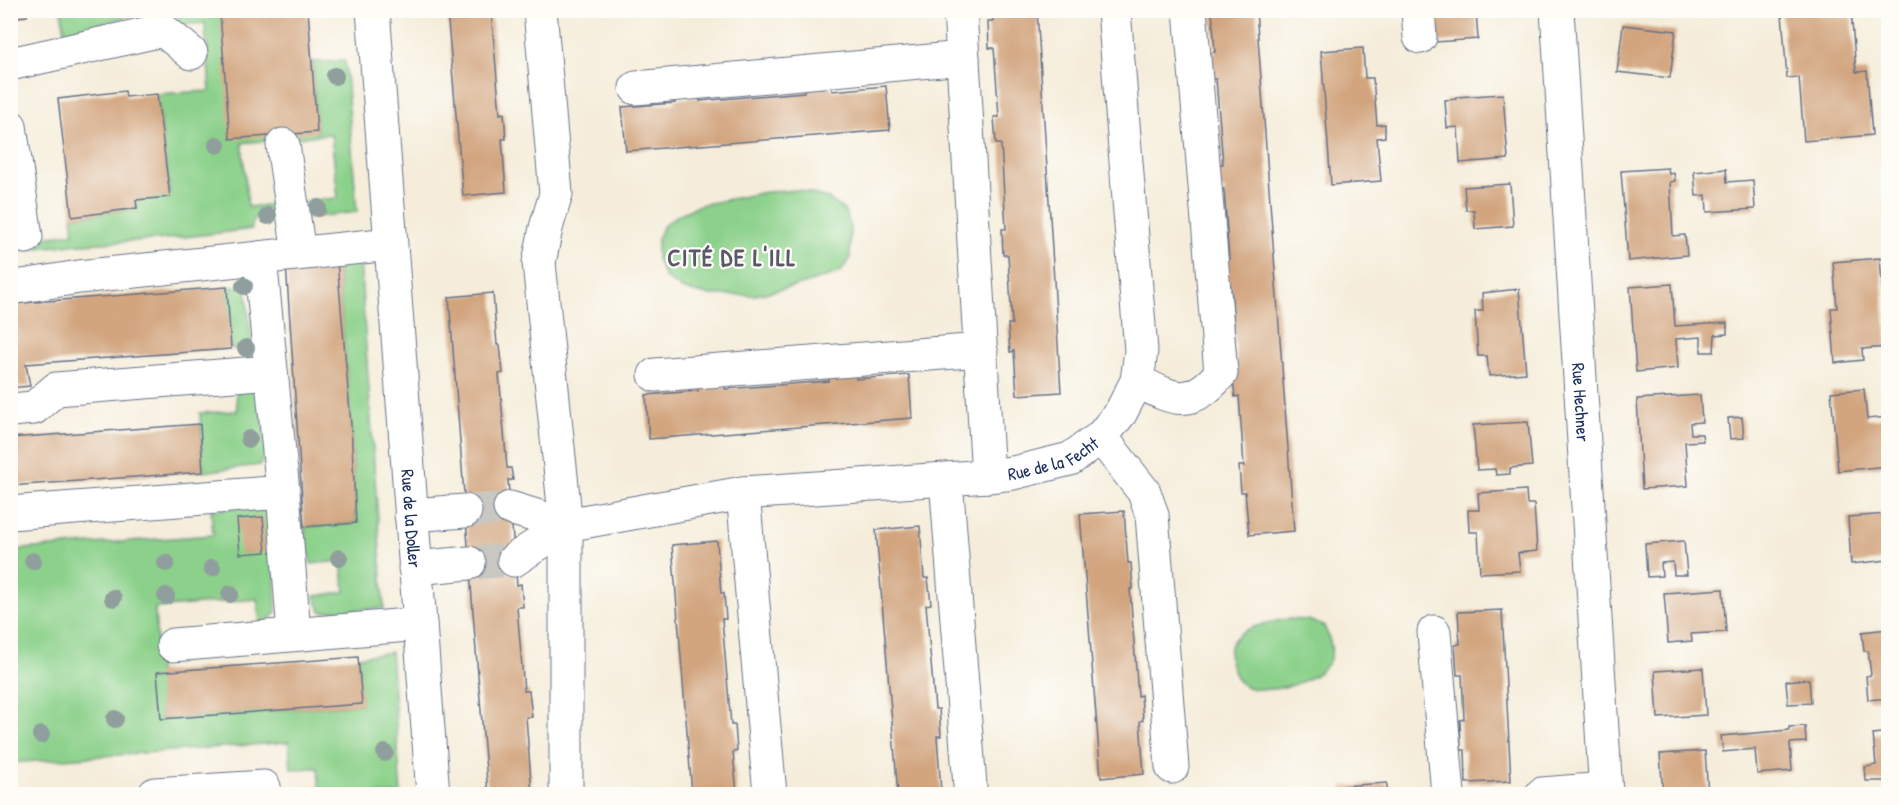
<svg xmlns="http://www.w3.org/2000/svg" width="1899" height="805" font-family="'Patrick Hand',sans-serif">
  <style>
    .green { fill: #8cd18b; stroke: #548074; stroke-width: 1.5 }
    .building { fill: #d2a57f }
    .lines { fill: none; stroke-linecap: round; stroke-linejoin: round }
    .minor-tunnel { stroke: #c9c7c1; stroke-width: 33; stroke-dasharray: 33 16; stroke-linecap: butt }
    .minor-casing { stroke: #677289; stroke-width: 35 }
    .minor { stroke: #fff; stroke-width: 33 }
    .tree { fill: #909f9e }
    .labels { text-anchor: middle; dominant-baseline: central; stroke-width: 4.5; stroke-linejoin: round; paint-order: stroke }
    .street-label { font-size: 18px; fill: #1b2f5e; stroke: #fdfcf7 }
    .district-label { font-size: 24px; font-weight: bold; letter-spacing: 1.5px; fill: #5b586a; stroke: #fdfcf7 }
  </style>
  <rect width="100%" height="100%" fill="#fdfcf7"/>
  <filter id="ink" filterUnits="userSpaceOnUse"><feTurbulence type="fractalNoise" baseFrequency=".0167" numOctaves="2"/><feDisplacementMap in="SourceGraphic" scale="12" xChannelSelector="R" yChannelSelector="G"/><feConvolveMatrix kernelMatrix="1 2 1 2 8 2 1 2 1" color-interpolation-filters="sRGB"/></filter>
  <filter id="wash" filterUnits="userSpaceOnUse"><feTurbulence type="fractalNoise" baseFrequency=".008" numOctaves="4" result="noise"/><feDisplacementMap in="SourceGraphic" scale="24" xChannelSelector="R" yChannelSelector="G"/><feGaussianBlur stdDeviation="1.35" result="paint"/><feColorMatrix in="noise" values="0 0 0 0 0 0 0 0 0 0 0 0 0 0 0 0 0 1.4 0 .05"/><feComposite in="paint" operator="in"/></filter>
  <g filter="url(#wash)">
    <rect width="100%" height="100%" fill="#f5edda"/>
    <!-- green -->
    <g class="green">
      <polygon points="61,10 148,10 148,11 65,34"/>
      <polygon points="176,11 187,11 188,16 220,14 317,132 312,62 345,61 357,212 307,218 305,201 338,198 331,134 242,143 248,207 279,204 283,217 253,219 252,229 167,239 66,245 11,251 10,241 74,233 72,217 137,208 136,200 170,196 157,94 210,91 205,23 179,25"/>
      <polygon points="799,190 827,198 844,210 850,224 850,259 840,272 804,284 756,295 708,295 682,289 665,277 657,259 657,238 665,224 680,214 700,205 766,192"/>
      <polygon points="360,260 384,608 322,612 317,604 315,596 345,592 341,561 311,564 304,527 356,523 351,425 337,261"/>
      <polygon points="227,287 246,287 252,349 231,349"/>
      <polygon points="236,387 256,388 262,398 265,455 260,465 203,472 200,413 237,411"/>
      <polygon points="272,504 276,612 270,619 260,624 257,599 155,608 161,719 361,704 358,657 391,652 401,794 320,794 318,768 291,769 289,742 11,763 11,550 213,535 211,510"/>
      <path d="M1287 619 1308 620 1324 626C1329 638 1335 649 1329 661 1317 683 1267 696 1245 686 1239 684 1234 674 1232 668 1218 630 1261 624 1287 619Z"/>
    </g>
    <g id="blocks">
      <!-- building -->
      <g class="building">
        <polygon points="10,10 27,10 27,16 10,18"/>
        <polygon points="187,10 308,10 317,132 230,139 220,14 188,16"/>
        <polygon points="447,10 491,10 500,114 504,113 506,139 502,139 506,192 463,196"/>
        <polygon points="993,10 1037,10 1061,392 1017,395 1014,351 1010,352 1009,339 1008,324 1012,324 1008,255 1003,255 1002,229 1006,229 1001,144 996,144 994,117 999,117 994,48 989,48 988,21 993,21"/>
        <polygon points="1212,10 1256,10 1294,531 1249,535 1245,492 1241,492 1239,466 1244,466 1239,396 1235,397 1232,370 1237,370 1231,286 1226,286 1224,261 1229,260 1224,189 1220,189 1218,164 1223,164 1216,79 1212,79 1210,53 1215,52"/>
        <polygon points="1433,10 1476,10 1478,39 1435,42"/>
        <polygon points="1823,10 1851,10 1856,72 1867,71 1872,135 1804,141 1799,77 1787,78 1782,14"/>
        <polygon points="1623,25 1676,31 1670,78 1617,72"/>
        <polygon points="1363,48 1365,78 1373,78 1377,125 1385,124 1385,137 1377,138 1381,181 1331,185 1321,51"/>
        <polygon points="886,86 890,130 626,151 622,107 675,103 674,99 700,97 700,101 804,92 804,89 832,87 832,91"/>
        <polygon points="125,91 126,97 157,94 170,197 136,200 137,208 72,217 58,99"/>
        <polygon points="1503,94 1508,159 1460,163 1458,127 1447,128 1445,100 1456,99 1456,97"/>
        <polygon points="1668,168 1669,174 1674,173 1675,181 1670,182 1673,236 1685,235 1687,255 1628,261 1621,171"/>
        <polygon points="1726,169 1727,182 1753,180 1755,209 1707,212 1706,195 1696,196 1694,172"/>
        <polygon points="1510,184 1513,226 1475,229 1474,210 1466,210 1464,187"/>
        <polygon points="1880,258 1887,347 1862,349 1863,360 1835,363 1831,308 1837,308 1833,262"/>
        <polygon points="337,261 351,425 356,523 304,527 286,264"/>
        <polygon points="1672,284 1675,326 1727,323 1727,334 1715,335 1714,352 1701,352 1701,337 1676,339 1678,368 1636,372 1630,287"/>
        <polygon points="227,287 231,349 26,364 30,386 10,388 10,304"/>
        <polygon points="1519,289 1526,373 1489,376 1487,356 1478,356 1475,311 1483,311 1482,293"/>
        <polygon points="493,293 497,345 500,345 503,373 499,374 507,468 511,468 513,480 508,480 517,585 521,584 523,607 517,607 524,691 529,691 532,717 526,717 532,794 488,794 476,651 449,297"/>
        <polygon points="856,375 856,379 909,375 912,418 649,439 646,395 698,391 698,387 725,386 725,389 829,381 829,377"/>
        <polygon points="1864,389 1867,419 1888,417 1888,466 1838,471 1831,392"/>
        <polygon points="1700,395 1702,422 1690,423 1691,434 1702,434 1703,441 1685,442 1688,486 1642,489 1637,399"/>
        <polygon points="1742,417 1744,438 1730,439 1728,418"/>
        <polygon points="1528,422 1532,466 1510,468 1510,474 1496,475 1495,469 1477,470 1473,425"/>
        <polygon points="200,424 203,472 10,486 10,438"/>
        <polygon points="1526,490 1527,504 1534,504 1537,551 1518,553 1520,571 1480,573 1478,532 1469,532 1468,510 1479,510 1478,493"/>
        <polygon points="1124,511 1128,563 1131,563 1133,589 1130,589 1138,696 1141,695 1142,707 1143,720 1140,721 1144,774 1101,778 1080,514"/>
        <polygon points="1888,514 1888,560 1851,564 1848,517"/>
        <polygon points="263,517 266,552 240,554 237,519"/>
        <polygon points="920,526 924,578 928,578 931,604 926,605 935,709 939,709 941,736 937,736 941,791 898,794 876,530"/>
        <polygon points="717,541 721,593 724,593 726,619 722,619 731,725 735,725 737,751 733,752 737,794 692,794 672,545"/>
        <polygon points="1684,541 1687,575 1674,575 1673,562 1661,563 1662,576 1647,577 1645,544"/>
        <polygon points="1723,589 1726,632 1691,634 1692,641 1668,643 1664,593"/>
        <polygon points="1502,610 1511,781 1466,783 1465,750 1461,750 1460,720 1464,719 1462,675 1457,675 1455,645 1460,644 1458,612"/>
        <polygon points="1888,629 1888,698 1868,700 1866,676 1871,675 1868,651 1864,651 1862,632"/>
        <polygon points="358,657 362,704 161,719 157,672"/>
        <polygon points="1703,668 1706,715 1658,718 1655,671"/>
        <polygon points="1809,679 1811,703 1788,704 1786,681"/>
        <polygon points="1805,726 1806,742 1790,743 1792,771 1757,774 1755,749 1723,752 1721,736 1789,730 1789,727"/>
        <polygon points="1888,732 1888,781 1866,781 1865,767 1876,765 1873,734"/>
        <polygon points="1705,751 1708,794 1663,794 1660,754"/>
        <polygon points="1387,783 1387,794 1343,794 1342,786"/>
      </g>
    </g>
  </g>
  <g filter="url(#ink)">
    <use href="#blocks" fill-opacity="0" stroke="#677289" stroke-width="1.5"/>
    <g class="lines">
      <!-- minor-tunnel -->
      <g class="minor-tunnel">
        <polyline points="465,511 510,508"/>
        <polyline points="469,563 514,560"/>
      </g>
      <!-- minor casing -->
      <g class="minor-casing">
        <g id="minor">
          <path id="s1" d="M373 10 433 794"/>
          <polyline points="540,10 556,194 546,228 539,263 566,525 566,794"/>
          <polyline points="960,10 988,476"/>
          <polyline points="1418,10 1420,37"/>
          <path id="s2" d="M1557 10 1606 794"/>
          <polyline points="10,64 163,30 191,53"/>
          <polyline points="636,88 963,58"/>
          <polyline points="10,126 26,237"/>
          <polyline points="283,145 299,253"/>
          <polyline points="10,288 79,277 390,244"/>
          <polyline points="655,375 981,350"/>
          <path d="M1137 381C1175 400 1190 409 1221 373L1190 10"/>
          <polyline points="10,410 34,408 56,389 271,372"/>
          <polyline points="1101,437 1144,492 1152,515 1172,767"/>
          <polyline points="946,480 970,786"/>
          <polyline points="283,492 294,634"/>
          <polyline points="743,493 770,794"/>
          <polyline points="510,508 566,525"/>
          <polyline points="10,513 283,492 260,258"/>
          <polyline points="411,515 465,511"/>
          <path id="s3" d="M514 560 566 525 743 493 988 476 1013 473 1070 459 1101 437 1121 412 1137 381 1141 351 1114 10"/>
          <polyline points="415,568 469,563"/>
          <polyline points="1434,632 1448,794"/>
          <polyline points="173,645 420,624"/>
          <polyline points="155,794 264,787 265,794"/>
          <polyline points="1542,794 1605,789"/>
        </g>
      </g>
      <!-- minor -->
      <use href="#minor" class="minor"/>
    </g>
    <!-- trees -->
    <g class="tree">
      <circle cx="335" cy="76" r="9"/>
      <circle cx="217" cy="145" r="9"/>
      <circle cx="318" cy="208" r="9"/>
      <circle cx="268" cy="216" r="9"/>
      <circle cx="244" cy="286" r="9"/>
      <circle cx="246" cy="348" r="9"/>
      <circle cx="249" cy="439" r="9"/>
      <circle cx="339" cy="558" r="9"/>
      <circle cx="33" cy="561" r="9"/>
      <circle cx="166" cy="563" r="9"/>
      <circle cx="212" cy="568" r="9"/>
      <circle cx="230" cy="594" r="9"/>
      <circle cx="166" cy="596" r="9"/>
      <circle cx="113" cy="598" r="9"/>
      <circle cx="115" cy="719" r="9"/>
      <circle cx="41" cy="735" r="9"/>
      <circle cx="385" cy="753" r="9"/>
    </g>
  </g>
  <g class="labels">
    <!-- street labels -->
    <g class="street-label">
      <text stroke="none"><textPath href="#s2" startOffset="393">Rue Hechner</textPath></text>
      <text stroke="none"><textPath href="#s3" startOffset="556">Rue de la Fecht</textPath></text>
      <text stroke="none"><textPath href="#s1" startOffset="510">Rue de la Doller</textPath></text>
    </g>
    <!-- district labels -->
    <g class="district-label">
      <text x="732" y="257">CITÉ DE L'ILL</text>
    </g>
  </g>
  <!-- margin -->
  <rect width="1899" height="805" fill="none" stroke="#fdfcf7" stroke-width="36"/>
</svg>
